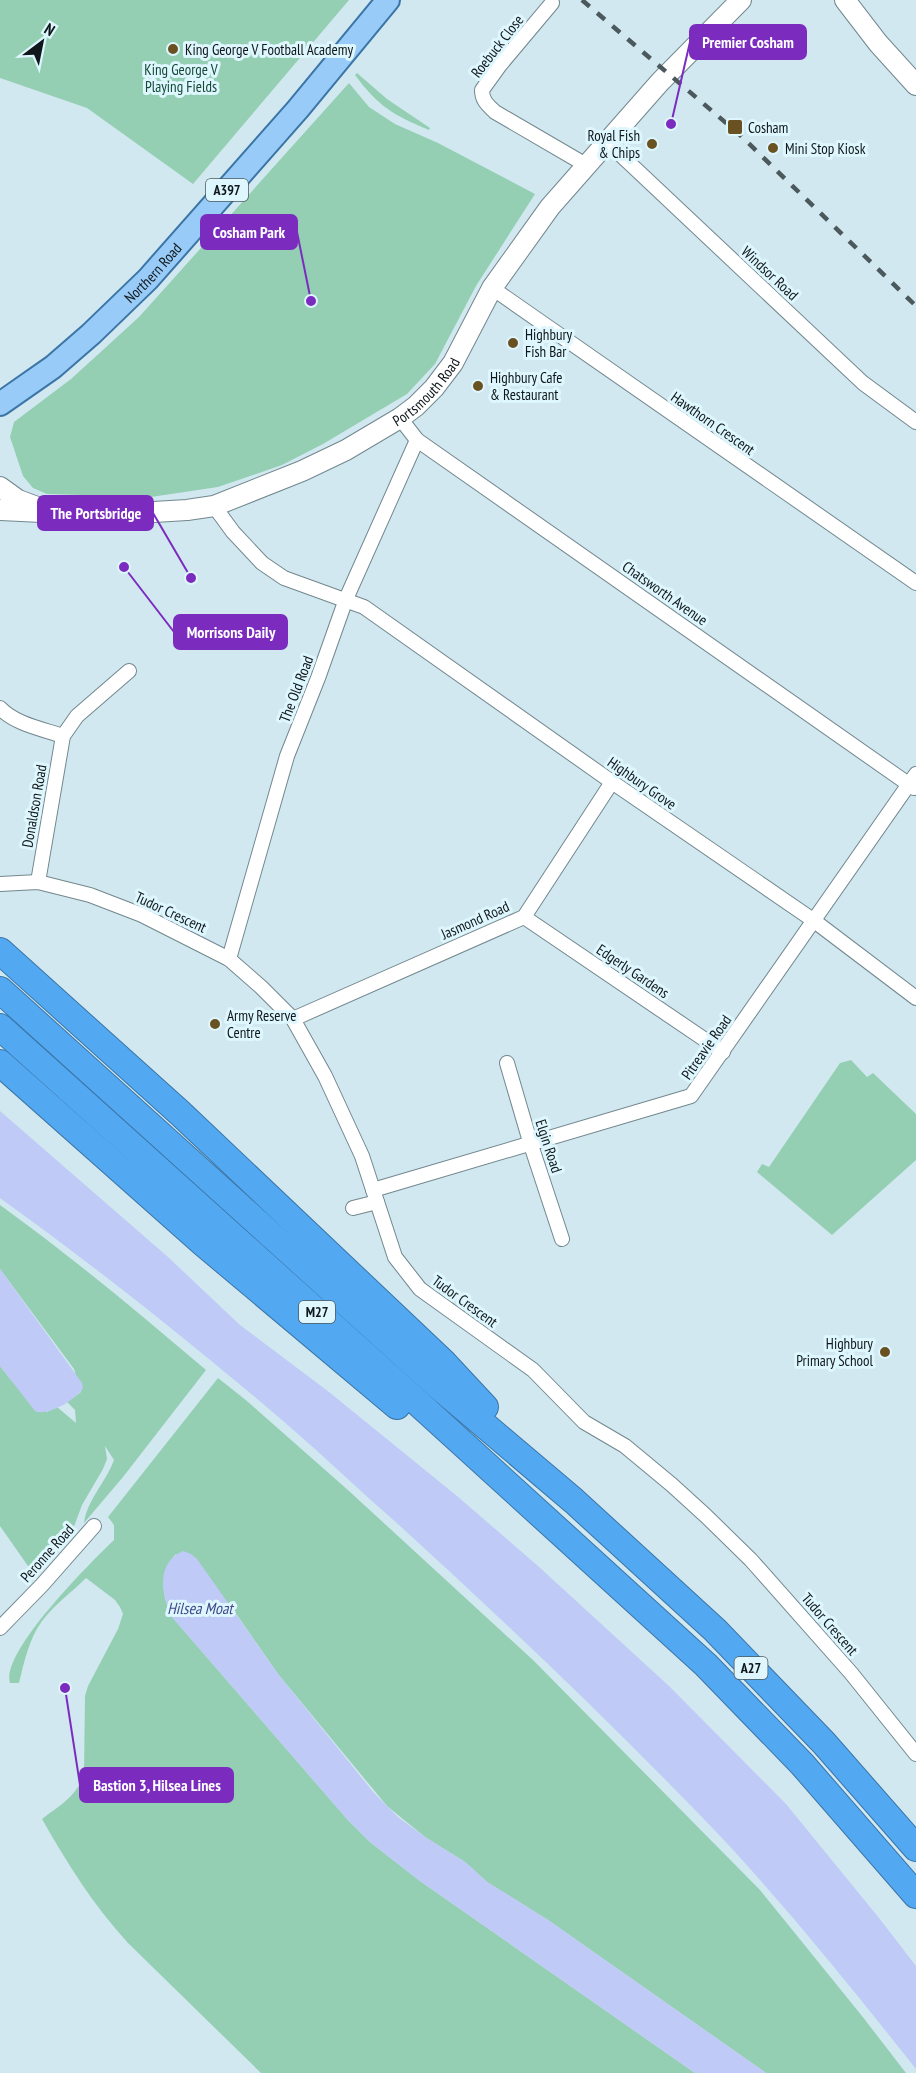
<svg xmlns="http://www.w3.org/2000/svg" width="916" height="2073" font-family="'PT Sans Narrow',sans-serif">
  <style>
    .green { fill: #95cfb3 }
    .water { fill: #bfcaf6 }
    .lines { fill: none; stroke-linecap: round; stroke-linejoin: round }
    .street-casing { stroke: #72878e; stroke-width: 16 }
    .secondary-casing { stroke: #72878e; stroke-width: 22 }
    .primary-casing { stroke: #3b75a6; stroke-width: 26 }
    .highway-casing { stroke: #3b75a6; stroke-width: 28 }
    .street { stroke: #fff; stroke-width: 14 }
    .secondary { stroke: #fff; stroke-width: 20 }
    .primary { stroke: #98cbf7; stroke-width: 22 }
    .highway { stroke: #53a8f2; stroke-width: 26 }
    .rail { stroke: #4b585c; stroke-width: 4.5; stroke-dasharray: 10 10; stroke-linecap: butt }
    .poi-dot { fill: #6a5122; stroke: #def6fd; stroke-width: 2 }
    .labels { text-anchor: middle; dominant-baseline: central; stroke-width: 6; stroke-linejoin: round; paint-order: stroke }
    .shield { fill: #def6fd; stroke: #4d5a5e; stroke-width: 1.5 }
    .shield-label { font-size: 14px; font-weight: bold; fill: #0f171a }
    .street-label { font-size: 15px; fill: #0f171a; stroke: #def6fd }
    .poi-label { font-size: 15px; fill: #0f171a; stroke: #def6fd; text-anchor: start }
    .park-label { font-size: 15px; fill: #154935; stroke: #def6fd }
    .water-label { font-size: 16px; font-style: italic; fill: #3f488a; stroke: #def6fd }
    .leader { fill: none; stroke: #7b2cbf; stroke-width: 2 }
    .callout-dot { fill: #7b2cbf; stroke: #def6fd; stroke-width: 2 }
    .callout { fill: #7b2cbf; stroke: #7b2cbf; stroke-width: 2 }
    .callout-label { font-size: 16px; text-anchor: middle; font-weight: bold; fill: #fff }
  </style>
  <rect width="100%" height="100%" fill="#d1e8f0"/>
  <!-- green -->
  <g class="green">
    <polygon points="0,0 349,0 193,184 87,108 0,78"/>
    <path d="M357 73 387 99 430 128 429 130C393 115 378 106 355 75Z"/>
    <polygon points="349,83 369,107 395,124 438,143 535,194 476,286 435,364 407,394 323,444 282,465 218,487 151,497 47,494 33,488 23,476 10,437 14,422 71,379 139,317"/>
    <polygon points="851,1060 867,1077 873,1073 916,1114 916,1160 832,1235 757,1172 762,1164 769,1167 840,1063"/>
    <path d="M0 1205C72 1257 139 1313 206 1370L123 1477 84 1523C87 1500 106 1482 114 1460L105 1446 107 1459 103 1469 82 1505 69 1540 35 1576 0 1526V1366L11 1380 47 1412 57 1407 76 1423 75 1410 67 1402 81 1392 74 1369 0 1269Z"/>
    <path d="M218 1378 247 1401 349 1491 534 1661 760 1890 862 2016 906 2073H766L548 1920 487 1882 465 1862 425 1837 387 1806 278 1674 230 1605 176 1554C158 1573 162 1596 172 1617L347 1819 370 1842 420 1881 695 2073H261L128 1943C93 1905 67 1863 42 1819 60 1805 79 1795 84 1772L85 1696 88 1686 118 1629 123 1614 120 1607 115 1600 86 1578C72 1592 54 1605 42 1621 29 1639 24 1662 19 1683H10C0 1652 93 1560 114 1540V1525L108 1517Z"/>
  </g>
  <!-- water -->
  <g class="water">
    <path d="M0 1111 168 1257 240 1325 329 1392 457 1496 538 1566 669 1686 786 1804 879 1918 916 1966V2069C846 1981 776 1893 697 1812 601 1713 501 1618 399 1525 362 1493 327 1459 290 1427 197 1347 100 1270 0 1198Z"/>
    <path d="M0 1269 82 1383 83 1388C77 1399 47 1417 35 1411L0 1366Z"/>
    <path d="M183 1551 191 1554 197 1559 278 1674 374 1793 398 1817 425 1837 465 1862 487 1882 548 1920 766 2073H695L420 1881 370 1842 347 1819 172 1617C162 1596 155 1563 183 1551Z"/>
  </g>
  <g class="lines">
    <!-- street casing -->
    <g class="street-casing">
      <g id="street">
        <path d="M552 3 500 65 482 90C482 101 488 105 495 112L586 165"/>
        <polyline points="607,142 863,383 916,422"/>
        <polyline points="492,288 916,583"/>
        <polyline points="400,418 417,440 914,788"/>
        <polyline points="214,506 233,532 262,563 284,578 364,607 612,782 813,920 916,998"/>
        <path d="M0 708C15 724 42 729 63 736"/>
        <polyline points="38,882 63,736 77,716 129,671"/>
        <polyline points="0,884 38,882 90,895 142,915 229,959 261,987 293,1019 325,1076 362,1156 395,1257 420,1289 533,1370 584,1422 625,1446 672,1485 706,1516 751,1560 851,1673 916,1754"/>
        <polyline points="524,917 723,1052"/>
        <polyline points="229,959 287,756 318,678 346,599 417,440"/>
        <polyline points="293,1019 524,917 612,782"/>
        <polyline points="507,1063 531,1145 562,1239"/>
        <polyline points="373,1190 691,1096 916,774"/>
        <polyline points="353,1208 377,1202"/>
        <polyline points="0,1628 42,1585 94,1526"/>
      </g>
    </g>
    <!-- secondary casing -->
    <g class="secondary-casing">
      <g id="secondary">
        <polyline points="845,0 878,43 916,85"/>
        <polyline points="0,487 18,500 37,507"/>
        <path id="s1" d="M0 510 104 515 187 510 214 506 302 471 346 450 400 418 416 406 434 388 453 363 492 288 550 207 660 82 741 0"/>
      </g>
    </g>
    <!-- primary casing -->
    <g class="primary-casing">
      <g id="primary">
        <path id="s2" d="M0 404 53 367 91 334 148 279 298 109 388 0"/>
      </g>
    </g>
    <!-- highway casing -->
    <g class="highway-casing">
      <g id="highway">
        <polyline points="0,951 180,1113 444,1363 485,1407"/>
        <polyline points="0,990 436,1384 574,1501 715,1630 824,1743 916,1848"/>
        <polyline points="0,1027 406,1392 706,1665 802,1764 916,1895"/>
        <polyline points="0,1063 203,1243 397,1406"/>
      </g>
    </g>
    <!-- street -->
    <use href="#street" class="street"/>
    <!-- secondary -->
    <use href="#secondary" class="secondary"/>
    <!-- primary -->
    <use href="#primary" class="primary"/>
    <!-- highway -->
    <use href="#highway" class="highway"/>
    <!-- rail -->
    <polyline class="rail" points="582,0 739,134 916,306"/>
  </g>
  <!-- markers -->
  <g class="poi-dot">
    <circle cx="173" cy="49" r="6"/>
    <rect x="727" y="119" width="16" height="16" rx="3"/>
    <circle cx="652" cy="144" r="6"/>
    <circle cx="773" cy="148" r="6"/>
    <circle cx="513" cy="343" r="6"/>
    <circle cx="478" cy="386" r="6"/>
    <circle cx="215" cy="1024" r="6"/>
    <circle cx="885" cy="1352" r="6"/>
  </g>
  <g class="labels">
    <!-- shield labels -->
    <g class="shield">
      <rect x="206" y="179" width="42" height="22" rx="4.5"/>
      <rect x="299" y="1301" width="36" height="22" rx="4.5"/>
      <rect x="734.5" y="1657" width="33" height="22" rx="4.5"/>
    </g>
    <g class="shield-label">
      <text x="227" y="190">A397</text>
      <text x="317" y="1312">M27</text>
      <text x="751" y="1668">A27</text>
    </g>
    <!-- street labels -->
    <g class="street-label">
      <text transform="translate(497 46) rotate(-52)">Roebuck Close</text>
      <text stroke="none"><textPath href="#s2" startOffset="202">Northern Road</textPath></text>
      <text transform="translate(770 273) rotate(43)">Windsor Road</text>
      <text stroke="none"><textPath href="#s1" startOffset="458">Portsmouth Road</textPath></text>
      <text transform="translate(713 423) rotate(35)">Hawthorn Crescent</text>
      <text transform="translate(665 593) rotate(35)">Chatsworth Avenue</text>
      <text transform="translate(296 689) rotate(-69)">The Old Road</text>
      <text transform="translate(642 783) rotate(35)">Highbury Grove</text>
      <text transform="translate(34 806) rotate(-80)">Donaldson Road</text>
      <text transform="translate(171 912) rotate(25)">Tudor Crescent</text>
      <text transform="translate(475 920) rotate(-24)">Jasmond Road</text>
      <text transform="translate(633 971) rotate(34)">Edgerly Gardens</text>
      <text transform="translate(706 1047) rotate(-55)">Pitreavie Road</text>
      <text transform="translate(549 1146) rotate(72)">Elgin Road</text>
      <text transform="translate(465 1301) rotate(36)">Tudor Crescent</text>
      <text transform="translate(47 1553) rotate(-48)">Peronne Road</text>
      <text transform="translate(830 1624) rotate(49)">Tudor Crescent</text>
    </g>
    <!-- poi labels -->
    <g class="poi-label">
      <text x="185" y="49">King George V Football Academy</text>
      <text x="748" y="127">Cosham</text>
      <text x="640" y="135" text-anchor="end">Royal Fish<tspan x="640" dy="17">&amp; Chips</tspan></text>
      <text x="785" y="148">Mini Stop Kiosk</text>
      <text x="525" y="334">Highbury<tspan x="525" dy="17">Fish Bar</tspan></text>
      <text x="490" y="377">Highbury Cafe<tspan x="490" dy="17">&amp; Restaurant</tspan></text>
      <text x="227" y="1015">Army Reserve<tspan x="227" dy="17">Centre</tspan></text>
      <text x="873" y="1343" text-anchor="end">Highbury<tspan x="873" dy="17">Primary School</tspan></text>
    </g>
    <!-- park labels -->
    <g class="park-label">
      <text x="181" y="69">King George V<tspan x="181" dy="17">Playing Fields</tspan></text>
    </g>
    <!-- water labels -->
    <g class="water-label">
      <text x="200" y="1608">Hilsea Moat</text>
    </g>
  </g>
  <!-- callouts -->
  <path class="leader" d="M671 124L690 42M311 301L297 232M191 578L153 513M124 567L174 632M65 1688L80 1785"/>
  <g class="callout-dot">
    <circle cx="671" cy="124" r="6"/>
    <circle cx="311" cy="301" r="6"/>
    <circle cx="191" cy="578" r="6"/>
    <circle cx="124" cy="567" r="6"/>
    <circle cx="65" cy="1688" r="6"/>
  </g>
  <g class="callout">
    <rect x="690" y="25" width="116" height="34" rx="6"/>
    <rect x="201" y="215" width="96" height="34" rx="6"/>
    <rect x="38" y="496" width="115" height="34" rx="6"/>
    <rect x="174" y="615" width="113" height="34" rx="6"/>
    <rect x="80" y="1768" width="153" height="34" rx="6"/>
  </g>
  <g class="callout-label">
    <text x="748" y="48">Premier Cosham</text>
    <text x="249" y="238">Cosham Park</text>
    <text x="96" y="519">The Portsbridge</text>
    <text x="231" y="638">Morrisons Daily</text>
    <text x="157" y="1791">Bastion 3, Hilsea Lines</text>
  </g>
  <!-- north arrow -->
  <g transform="translate(42 42) rotate(32)" stroke="#def6fd" stroke-width="4.5" paint-order="stroke">
  <path d="M0-4.5L10 22L0 15L-10 22Z" fill="#0f171a"/>
  <text y="-9" font-size="16" font-weight="bold" text-anchor="middle" fill="#0f171a">N</text>
  </g>
</svg>
